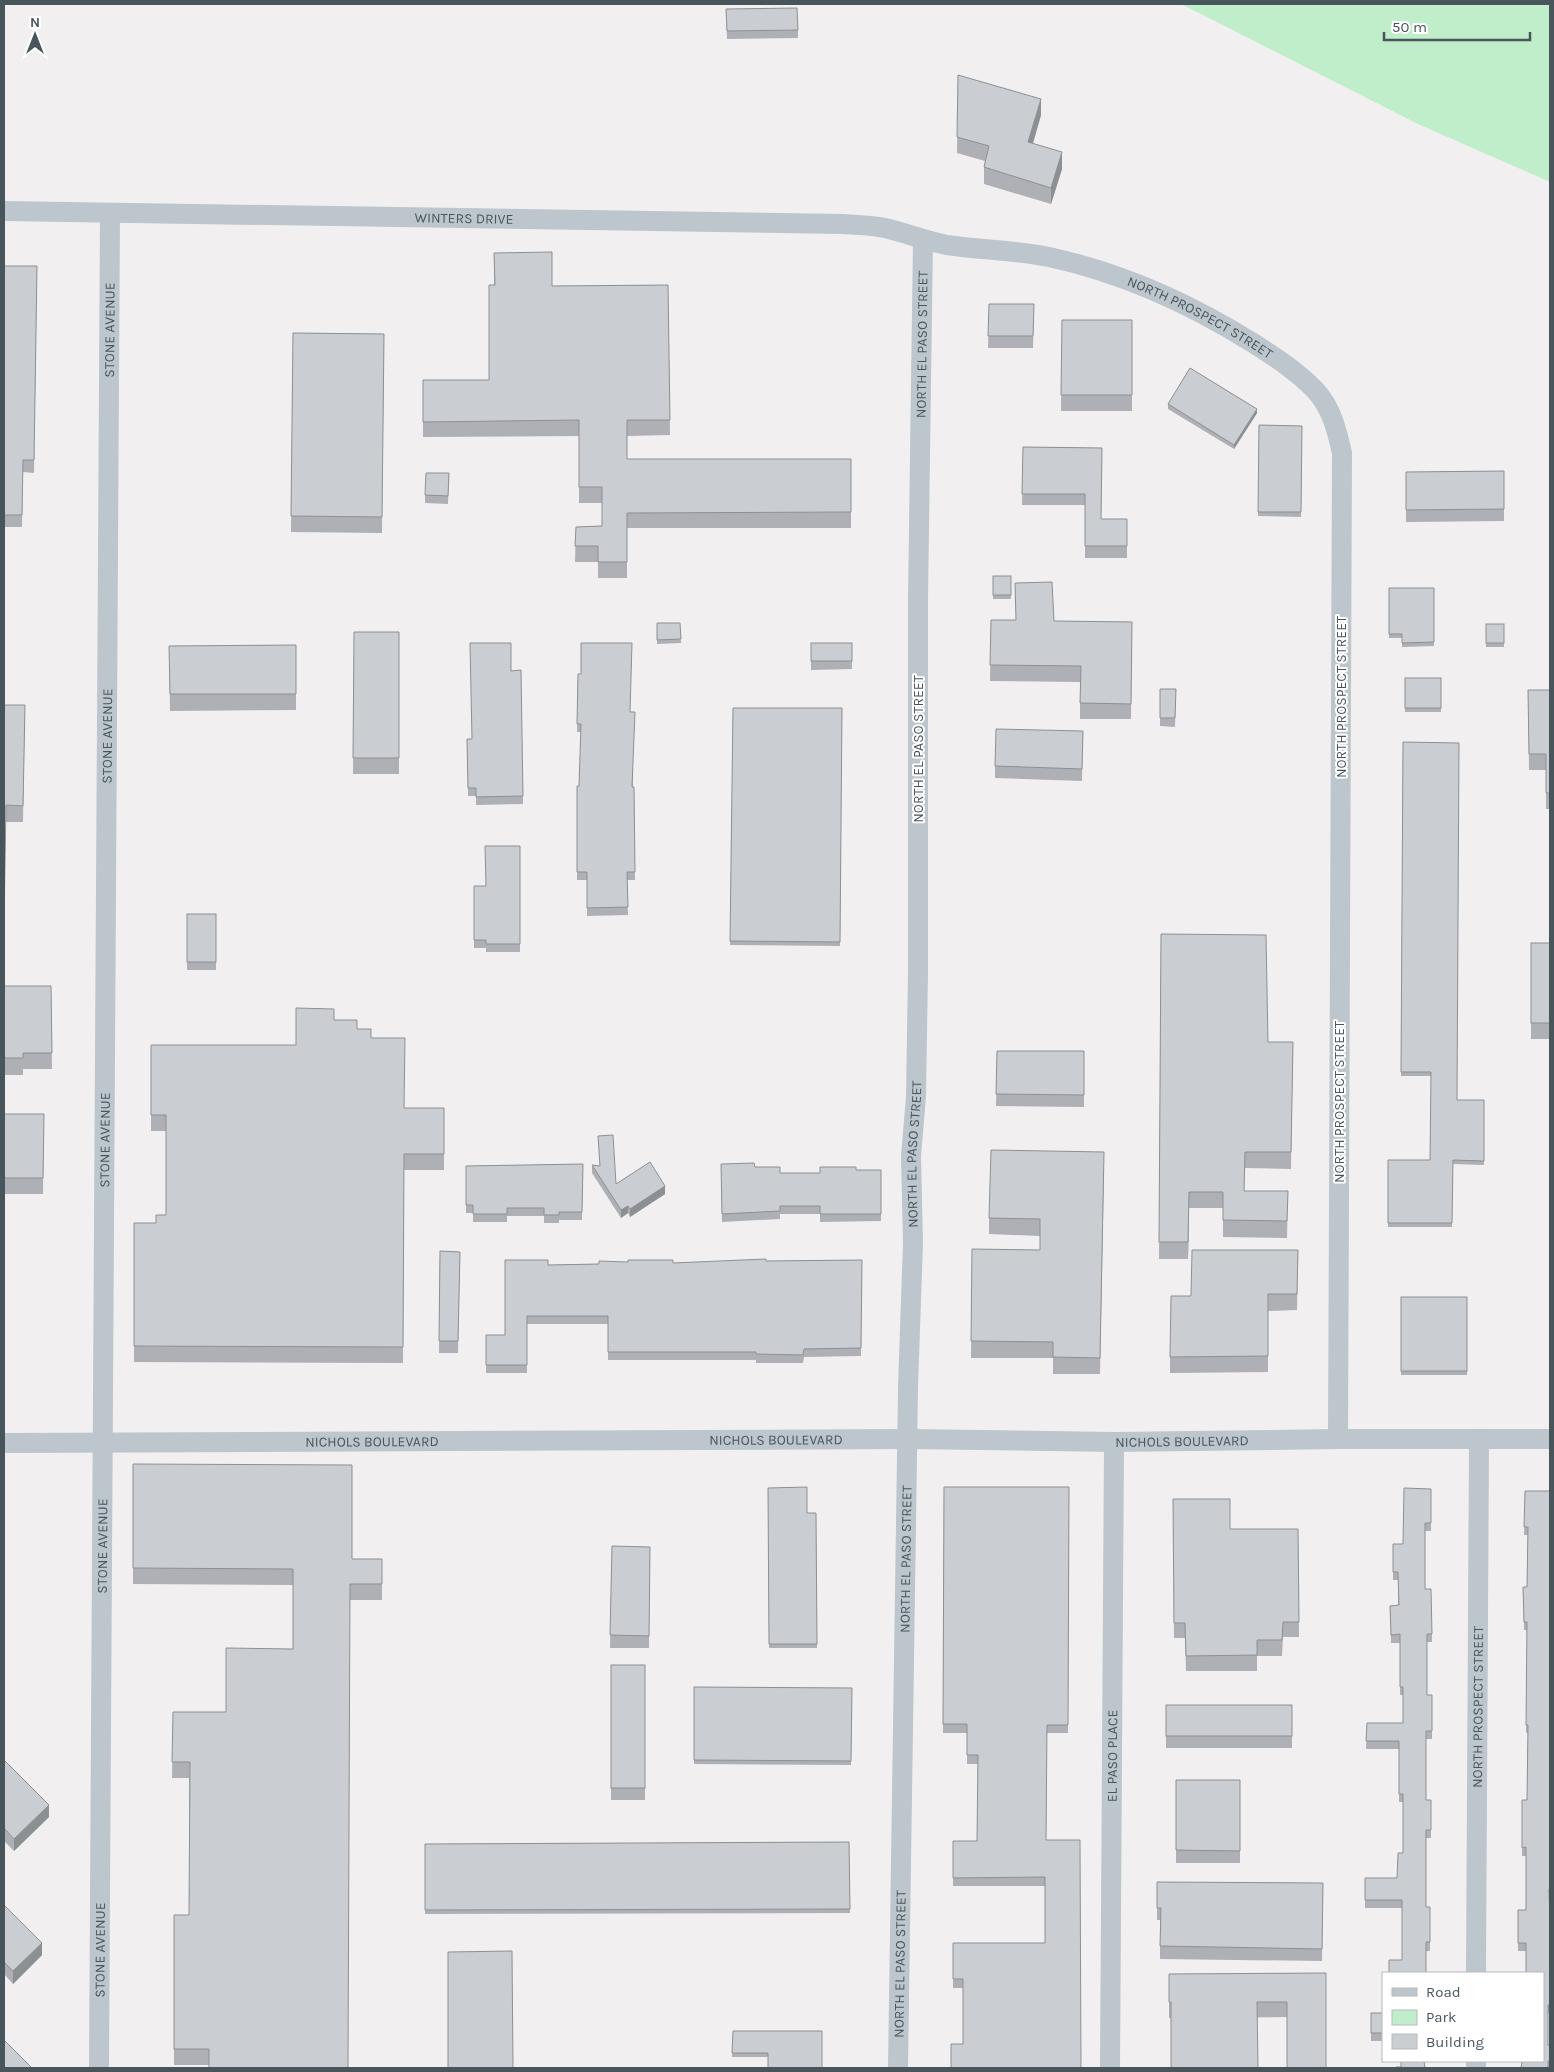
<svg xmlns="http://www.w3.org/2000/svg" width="1554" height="2072" font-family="Karla,sans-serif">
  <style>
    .green { fill: #c0eecb }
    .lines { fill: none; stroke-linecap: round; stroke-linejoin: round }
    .minor { stroke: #bcc6cc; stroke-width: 20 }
    .wall { fill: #aeb0b5 }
    .shaded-wall { fill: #8d9093 }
    .building { fill: #cacdd2; stroke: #8d9093 }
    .labels { text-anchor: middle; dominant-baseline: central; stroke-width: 4; stroke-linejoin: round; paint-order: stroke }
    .street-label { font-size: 14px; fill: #48565c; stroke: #fff }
  </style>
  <rect width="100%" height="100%" fill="#f2eff0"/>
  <!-- green -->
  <polygon class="green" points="1181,4 1550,4 1550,182 1418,124"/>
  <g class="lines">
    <!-- minor -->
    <g class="minor">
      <path id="s1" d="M4 211 844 224C857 225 872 225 885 228 906 233 926 241 947 245 981 250 1015 250 1049 257 1123 273 1189 303 1253 343 1275 357 1298 372 1316 391 1332 409 1337 431 1342 453L1338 1439"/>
      <path id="s2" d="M4 1443 907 1439 1114 1442 1338 1439H1550"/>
      <path id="s3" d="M1476 1973 1479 1440"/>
      <path id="s4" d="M99 2068 110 213"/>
      <path id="s5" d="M898 2068 908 1387 913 1243 911 1156 916 1097 918 971V600L923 240"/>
      <path id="s6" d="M1110 2068 1114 1442"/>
      <polyline points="1476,2068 1476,2061"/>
    </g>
  </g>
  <!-- wall -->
  <g class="wall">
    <polygon points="726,9 798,30 798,38 727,39"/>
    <polygon points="958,75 1041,115 1033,144 1062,169 1051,204 984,184 984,167 985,161 957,153"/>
    <polygon points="494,253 552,286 668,285 670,435 627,436 627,459 851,459 851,528 627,528 627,578 598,578 598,562 575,562 576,527 602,526 602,503 579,503 579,436 423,437 423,380 489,380 494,285"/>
    <polygon points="4,266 37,266 34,473 23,472 22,527 4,527"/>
    <polygon points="989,304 1034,304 1033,348 988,348"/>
    <polygon points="1062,320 1132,320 1132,411 1061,411"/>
    <polygon points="293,333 384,334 382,533 291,532"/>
    <polygon points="1168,404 1257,413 1234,449 1168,409"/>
    <polygon points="1259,425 1302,426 1301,517 1258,516"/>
    <polygon points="1023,447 1102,448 1101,519 1127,519 1127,558 1085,558 1085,505 1022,505"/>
    <polygon points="1504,471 1504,521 1406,522 1406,472"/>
    <polygon points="449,473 448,504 425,503 425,495"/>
    <rect x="993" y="576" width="18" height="23"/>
    <polygon points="1015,583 1054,621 1132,622 1131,719 1080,719 1080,682 990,681 991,620 1016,620"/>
    <polygon points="1389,588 1434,588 1434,646 1402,647 1402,638 1389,638"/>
    <polygon points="657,623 680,623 681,643 657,644"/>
    <rect x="1486" y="624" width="18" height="23"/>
    <polygon points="354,632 399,632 399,774 353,774"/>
    <polygon points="811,643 852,643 852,669 811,670"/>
    <polygon points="296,645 296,710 170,711 169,646"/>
    <polygon points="521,670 523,804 476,805 476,796 468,796 467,739 472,739 511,671"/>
    <polygon points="578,674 631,712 633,787 634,787 635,880 627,880 628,915 587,916 587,880 577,880 577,786 579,786 581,732 577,732"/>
    <rect x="1405" y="678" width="36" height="34"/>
    <polygon points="1176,689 1175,727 1160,726 1160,718"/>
    <polygon points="1528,690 1550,690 1550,809 1546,809 1546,770 1529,770"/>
    <polygon points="4,705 25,705 23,822 6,822"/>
    <polygon points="733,708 842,708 840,946 730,945"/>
    <polygon points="1083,731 1082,781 995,778 995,766"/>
    <polygon points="1403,742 1457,1100 1484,1100 1484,1165 1453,1164 1452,1227 1388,1227 1388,1160 1430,1160 1431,1076 1401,1076"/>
    <polygon points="520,846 520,952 486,952 486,948 474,948 474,886 486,886"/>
    <rect x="187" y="914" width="29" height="56"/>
    <polygon points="1161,934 1268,1042 1293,1042 1291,1169 1245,1168 1244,1191 1288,1191 1287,1238 1223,1237 1223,1208 1189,1208 1188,1259 1159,1259"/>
    <rect x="1531" y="943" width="19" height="96"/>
    <polygon points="4,986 51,986 52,1069 23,1069 23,1075 4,1075"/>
    <polygon points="334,1020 357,1029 371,1038 404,1108 444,1108 444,1170 404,1170 403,1363 134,1362 134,1223 156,1223 166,1215 166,1131 151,1131 151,1045 296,1045"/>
    <polygon points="997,1051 1084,1051 1084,1107 996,1106"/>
    <polygon points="4,1114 44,1114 43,1194 4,1194"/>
    <polygon points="583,1164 582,1220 559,1220 559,1223 544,1223 544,1216 507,1216 507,1222 473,1222 473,1213 466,1213 466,1166"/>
    <polygon points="721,1164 755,1167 780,1173 820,1173 856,1170 881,1170 881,1221 820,1222 820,1214 780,1214 780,1219 722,1222"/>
    <polygon points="592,1165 616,1184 665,1194 630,1217 628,1213 621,1218 592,1173"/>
    <polygon points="1104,1169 1100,1374 1053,1374 1053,1358 971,1358 972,1249 1040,1250 1040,1236 989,1234 989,1218"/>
    <polygon points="1298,1250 1297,1310 1268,1311 1268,1372 1170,1373 1170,1357 1191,1296"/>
    <polygon points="440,1251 460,1252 458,1353 439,1353"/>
    <polygon points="862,1260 861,1356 804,1357 803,1363 756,1363 756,1360 608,1360 608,1324 527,1324 527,1373 486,1373 486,1335 505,1335 548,1265 599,1264 628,1262 673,1263 766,1261"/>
    <rect x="1401" y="1297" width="66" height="78"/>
    <polygon points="133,1464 352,1559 382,1559 382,1600 350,1600 209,2065 174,2065 174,1915 189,1915 189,1778 172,1778 173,1712 226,1712 293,1649 293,1585 133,1584"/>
    <polygon points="944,1487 1069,1487 1068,1733 1047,1733 1046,1840 1081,2068 963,2044 963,1988 953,1988 953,1943 1045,1943 1045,1886 953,1886 953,1841 977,1841 978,1764 967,1764 967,1733 943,1733"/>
    <polygon points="768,1488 807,1513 816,1513 817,1648 769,1648"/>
    <polygon points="1431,1489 1431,1531 1425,1531 1425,1589 1432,1634 1432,1642 1427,1642 1427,1695 1432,1703 1432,1739 1426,1739 1426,1800 1431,1800 1431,1838 1426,1838 1426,1907 1430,1907 1430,1951 1426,1951 1402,1960 1402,1908 1365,1908 1365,1878 1397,1878 1403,1853 1403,1802 1399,1802 1399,1749 1366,1749 1367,1723 1403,1723 1403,1695 1400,1695 1400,1643 1391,1643 1390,1606 1398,1605 1398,1580 1393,1580 1393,1544 1403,1544"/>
    <polygon points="1525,1491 1550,1610 1550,1897 1549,1897 1550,1926 1550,2013 1548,2013 1548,2045 1550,2045 1550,2068 1521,2068 1543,2061 1526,1951 1518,1951 1518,1910 1526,1910 1526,1856 1522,1856 1522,1808 1527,1800 1528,1733 1526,1733 1527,1630 1524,1630 1523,1587 1527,1587 1528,1535 1524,1535"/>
    <polygon points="1173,1499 1230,1529 1298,1529 1299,1637 1283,1637 1282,1656 1257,1656 1257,1671 1186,1671 1185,1638 1174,1638"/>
    <polygon points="612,1546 650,1547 649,1648 610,1648"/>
    <rect x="611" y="1665" width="34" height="135"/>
    <polygon points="694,1687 852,1688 851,1765 694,1764"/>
    <rect x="1166" y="1705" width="126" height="43"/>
    <polygon points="4,1760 49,1817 14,1851 4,1841"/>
    <rect x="1176" y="1780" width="64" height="83"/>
    <polygon points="849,1842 850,1913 425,1914 425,1844"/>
    <polygon points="1157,1882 1323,1883 1322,1961 1160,1959 1160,1920 1157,1920"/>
    <polygon points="4,1905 42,1955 13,1984 4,1974"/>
    <polygon points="1326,1973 1287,2017 1169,2018 1169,1974"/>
    <rect x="1371" y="2013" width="12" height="28"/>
    <polygon points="733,2031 822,2031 768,2057 732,2057"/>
  </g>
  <!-- shaded-wall -->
  <g class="shaded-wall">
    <polygon points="1041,99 1041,115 1028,159 1028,142"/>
    <polygon points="1062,152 1062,169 1051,204 1051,188"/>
    <polygon points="1257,409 1257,413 1234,449 1234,445"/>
    <polygon points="665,1186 665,1194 630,1217 630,1209"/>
    <polygon points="1189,1192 1189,1208 1188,1259 1188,1242"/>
    <polygon points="628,1206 628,1213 621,1218 621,1210"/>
    <polygon points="49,1805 49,1817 14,1851 14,1839"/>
    <polygon points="42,1943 42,1955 13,1984 13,1971"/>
  </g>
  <!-- building -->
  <g class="building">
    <polygon points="797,8 798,30 727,31 726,9"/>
    <polygon points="958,75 1041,99 1028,142 1062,152 1051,188 984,167 989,146 957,137"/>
    <polygon points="552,252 552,286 668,285 670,420 627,420 627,459 851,459 851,512 627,513 627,562 598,562 598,546 575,546 576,527 602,526 602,487 579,487 579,420 423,422 423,380 489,380 489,285 495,285 494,253"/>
    <polygon points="4,266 37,266 34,460 23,460 22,515 4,515"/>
    <polygon points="989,304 1034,304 1033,336 988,336"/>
    <polygon points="1062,320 1132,320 1132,395 1061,395"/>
    <polygon points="293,333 384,334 382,517 291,516"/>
    <polygon points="1190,368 1257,409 1234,445 1168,404"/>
    <polygon points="1259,425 1302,426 1301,512 1258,512"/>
    <polygon points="1023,447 1102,448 1101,519 1127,519 1127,546 1085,546 1085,494 1022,494"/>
    <polygon points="1504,471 1504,509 1406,510 1406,472"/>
    <polygon points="426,473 449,473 448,496 425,495"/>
    <rect x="993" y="576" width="18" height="19"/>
    <polygon points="1052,582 1054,621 1132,622 1131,704 1080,703 1081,666 990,665 991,620 1016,620 1015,583"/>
    <polygon points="1389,588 1434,588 1434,642 1402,643 1402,634 1389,634"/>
    <polygon points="657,623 680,623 681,639 657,640"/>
    <rect x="1486" y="624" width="18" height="19"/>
    <polygon points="354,632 399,632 399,758 353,758"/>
    <polygon points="470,643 511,643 511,671 521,670 523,796 476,797 476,788 468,788 467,739 472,739"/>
    <polygon points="581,643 632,643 630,712 635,712 632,787 634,787 635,872 627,872 628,907 587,908 587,872 577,872 577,786 579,786 581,724 577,724 578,674 581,674"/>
    <rect x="811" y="643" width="41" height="18"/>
    <polygon points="296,645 296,694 170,694 169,646"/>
    <rect x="1405" y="678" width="36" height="30"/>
    <polygon points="1160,689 1176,689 1175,718 1160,718"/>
    <polygon points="1528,690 1550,690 1550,793 1546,793 1546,754 1529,754"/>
    <polygon points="4,705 25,705 23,806 6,805 4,922"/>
    <polygon points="733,708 842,708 840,942 730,941"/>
    <polygon points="996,729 1083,731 1082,769 995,766"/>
    <polygon points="1403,742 1459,743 1457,1100 1484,1100 1484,1161 1453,1160 1452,1223 1388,1223 1388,1160 1430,1160 1431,1072 1401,1072"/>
    <polygon points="485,846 520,846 520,944 486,944 486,940 474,940 474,886 486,886"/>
    <rect x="187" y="914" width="29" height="48"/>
    <polygon points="1161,934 1266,935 1268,1042 1293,1042 1291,1152 1245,1152 1244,1191 1288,1191 1287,1221 1223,1220 1223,1192 1189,1192 1188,1242 1159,1242"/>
    <rect x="1531" y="943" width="19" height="80"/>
    <polygon points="4,986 51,986 52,1053 23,1053 23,1058 4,1058"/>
    <polygon points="296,1008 334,1009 334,1020 357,1020 357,1029 371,1029 371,1038 405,1038 404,1108 444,1108 444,1154 404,1154 403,1347 134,1346 134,1223 156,1223 156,1215 166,1215 166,1115 151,1115 151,1045 296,1045"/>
    <polygon points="997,1051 1084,1051 1084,1095 996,1094"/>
    <polygon points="4,1114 44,1114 43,1178 4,1178"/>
    <polygon points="613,1135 616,1184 650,1162 665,1186 630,1209 628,1206 621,1210 592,1165 600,1166 598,1136"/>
    <polygon points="991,1150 1104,1152 1100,1358 1053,1357 1053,1342 971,1341 972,1249 1040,1250 1040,1219 989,1218"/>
    <polygon points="754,1163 755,1167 780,1167 780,1173 820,1173 820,1167 856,1167 856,1170 881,1170 881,1214 820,1214 820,1206 780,1206 780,1211 722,1214 721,1164"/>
    <polygon points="583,1164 582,1212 559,1212 559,1215 544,1215 544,1208 507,1208 507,1214 473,1214 473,1205 466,1205 466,1166"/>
    <polygon points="1192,1250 1298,1250 1297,1294 1268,1294 1268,1356 1170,1357 1171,1296 1191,1296"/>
    <polygon points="440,1251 460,1252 458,1341 439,1341"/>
    <polygon points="766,1259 766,1261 862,1260 861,1348 804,1349 803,1355 756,1354 756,1352 608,1352 608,1316 527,1316 527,1365 486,1365 486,1335 505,1335 505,1260 548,1260 548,1265 599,1264 599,1261 628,1262 628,1260 673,1260 673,1263"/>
    <rect x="1401" y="1297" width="66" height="74"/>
    <polygon points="133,1464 352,1465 352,1559 382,1559 382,1584 350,1584 348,2068 209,2068 209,2049 174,2049 174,1915 189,1915 190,1762 172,1762 173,1712 226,1712 226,1648 293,1649 293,1569 133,1568"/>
    <polygon points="807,1487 807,1513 816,1513 817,1644 769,1644 768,1488"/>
    <polygon points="944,1487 1069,1487 1068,1725 1047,1725 1046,1840 1080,1840 1081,2068 951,2068 951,2044 963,2044 963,1979 953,1979 953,1943 1045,1943 1045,1877 953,1878 953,1841 977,1841 978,1755 967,1755 967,1724 943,1724"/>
    <polygon points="1404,1488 1431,1489 1431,1523 1425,1523 1425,1589 1431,1589 1432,1634 1427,1634 1427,1695 1432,1695 1432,1731 1426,1731 1426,1800 1431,1800 1431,1830 1426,1830 1426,1907 1430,1907 1430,1942 1426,1942 1426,1973 1389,1973 1389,1960 1402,1960 1402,1900 1365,1900 1365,1878 1397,1878 1398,1853 1403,1853 1403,1794 1399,1794 1399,1741 1366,1741 1367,1723 1403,1723 1403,1687 1400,1687 1400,1634 1391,1635 1390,1606 1399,1605 1398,1572 1393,1572 1393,1544 1403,1544"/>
    <polygon points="1525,1491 1550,1491 1550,1889 1549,1889 1550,1926 1550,2005 1548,2005 1548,2045 1550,2045 1550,2061 1548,2061 1548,2068 1521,2068 1522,2061 1543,2061 1543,1973 1526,1973 1526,1943 1518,1943 1518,1910 1526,1910 1526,1847 1522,1848 1522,1800 1527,1800 1528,1725 1526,1725 1527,1622 1524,1622 1523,1587 1527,1587 1528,1527 1524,1527"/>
    <polygon points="1173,1499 1230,1499 1230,1529 1298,1529 1299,1622 1283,1622 1282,1640 1257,1640 1257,1655 1186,1656 1185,1623 1174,1623"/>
    <polygon points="612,1546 650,1547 649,1636 610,1635"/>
    <rect x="611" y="1665" width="34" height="123"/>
    <polygon points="694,1687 852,1688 851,1761 694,1760"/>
    <rect x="1166" y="1705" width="126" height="31"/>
    <polygon points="4,1760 49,1805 14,1839 4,1828"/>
    <polygon points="1176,1780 1240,1780 1240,1851 1176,1850"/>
    <polygon points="849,1842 850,1909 425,1910 425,1844"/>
    <polygon points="1157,1882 1323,1883 1322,1949 1160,1946 1161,1908 1157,1908"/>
    <polygon points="4,1905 42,1943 13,1971 4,1962"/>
    <polygon points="512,1951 513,2068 448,2068 448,1952"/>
    <polygon points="1326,1973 1326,2068 1287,2068 1287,2002 1257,2002 1258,2068 1171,2068 1171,2002 1169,2002 1169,1974"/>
    <rect x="1371" y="2013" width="12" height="20"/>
    <polygon points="733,2031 822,2031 822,2068 768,2068 768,2053 732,2053"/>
    <polygon points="4,2040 32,2068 4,2068"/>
    <polygon points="1401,2061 1424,2061 1425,2068 1396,2068 1396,2067 1401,2067"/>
  </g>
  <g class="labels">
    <!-- street labels -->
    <g class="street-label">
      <text stroke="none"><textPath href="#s1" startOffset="460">WINTERS DRIVE</textPath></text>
      <text stroke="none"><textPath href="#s1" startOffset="1212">NORTH PROSPECT STREET</textPath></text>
      <text stroke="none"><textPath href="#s4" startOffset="1738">STONE AVENUE</textPath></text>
      <text stroke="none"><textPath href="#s5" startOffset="1724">NORTH EL PASO STREET</textPath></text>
      <text transform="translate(1341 697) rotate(-90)">NORTH PROSPECT STREET</text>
      <text stroke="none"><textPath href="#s4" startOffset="1332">STONE AVENUE</textPath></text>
      <text transform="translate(918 749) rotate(-90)">NORTH EL PASO STREET</text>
      <text transform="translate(1339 1102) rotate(-90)">NORTH PROSPECT STREET</text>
      <text stroke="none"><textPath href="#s4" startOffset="928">STONE AVENUE</textPath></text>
      <text stroke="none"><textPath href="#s5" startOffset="914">NORTH EL PASO STREET</textPath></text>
      <text stroke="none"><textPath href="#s2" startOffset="772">NICHOLS BOULEVARD</textPath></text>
      <text stroke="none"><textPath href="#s2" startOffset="1178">NICHOLS BOULEVARD</textPath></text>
      <text stroke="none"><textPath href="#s2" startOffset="368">NICHOLS BOULEVARD</textPath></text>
      <text stroke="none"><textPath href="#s4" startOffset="522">STONE AVENUE</textPath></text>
      <text stroke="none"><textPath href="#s5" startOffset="509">NORTH EL PASO STREET</textPath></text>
      <text stroke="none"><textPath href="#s3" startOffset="266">NORTH PROSPECT STREET</textPath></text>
      <text stroke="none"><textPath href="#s6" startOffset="312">EL PASO PLACE</textPath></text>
      <text stroke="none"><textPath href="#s4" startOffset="118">STONE AVENUE</textPath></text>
      <text stroke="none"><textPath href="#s5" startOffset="104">NORTH EL PASO STREET</textPath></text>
    </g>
  </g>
  <!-- border -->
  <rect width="1554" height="2072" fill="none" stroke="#48565c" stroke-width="10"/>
  <!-- legend -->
  <rect x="1382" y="1972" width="162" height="90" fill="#ffffff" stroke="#b6bbbe"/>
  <rect x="1392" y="1988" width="25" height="8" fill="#bcc6cc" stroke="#b6bbbe"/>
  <text x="1426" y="1997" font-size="15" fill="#48565c">Road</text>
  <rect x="1392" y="2010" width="25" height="15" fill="#c0eecb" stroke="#b6bbbe"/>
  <text x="1426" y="2022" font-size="15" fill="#48565c">Park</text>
  <rect x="1392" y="2034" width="25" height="15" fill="#cacdd2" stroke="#b6bbbe"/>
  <text x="1426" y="2047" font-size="15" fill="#48565c">Building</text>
  <!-- north arrow -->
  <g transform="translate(35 35)" stroke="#ffffff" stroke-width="4" paint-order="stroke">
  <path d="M0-4L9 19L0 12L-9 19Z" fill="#48565c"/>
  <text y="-8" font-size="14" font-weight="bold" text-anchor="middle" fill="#48565c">N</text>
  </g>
  <!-- scale -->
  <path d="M1384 32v8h146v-8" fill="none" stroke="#48565c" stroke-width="2.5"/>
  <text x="1392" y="32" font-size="15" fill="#48565c" stroke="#ffffff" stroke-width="4" paint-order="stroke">50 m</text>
</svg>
